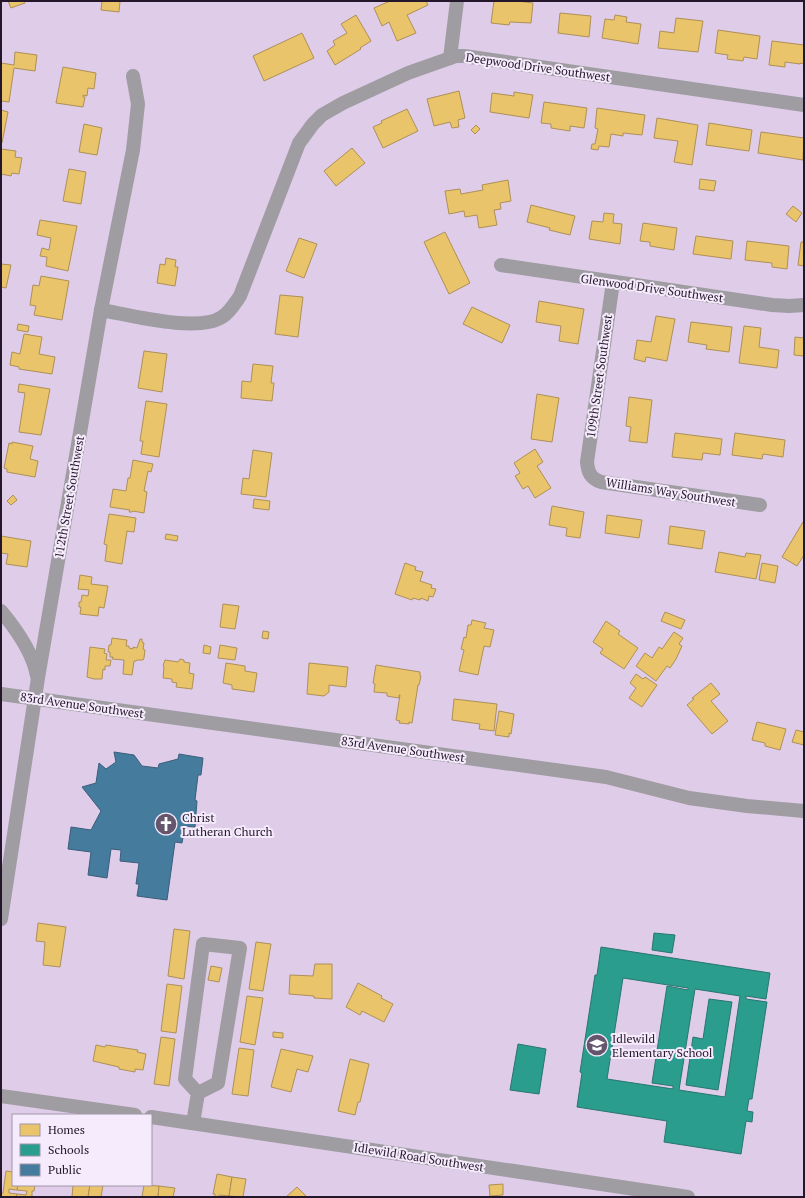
<svg xmlns="http://www.w3.org/2000/svg" width="805" height="1198" font-family="'PT Serif',serif">
  <style>
    .homes { fill: #e9c46a; stroke: #ae9057 }
    .schools { fill: #2a9d8f; stroke: #287571; fill-rule: evenodd }
    .public { fill: #457b9d; stroke: #3b5d7b }
    .lines { fill: none; stroke-linecap: round; stroke-linejoin: round }
    .minor { stroke: #9f9ca2; stroke-width: 14 }
    .labels { text-anchor: middle; dominant-baseline: central; stroke-width: 4; stroke-linejoin: round; paint-order: stroke }
    .street-label { font-size: 12px; fill: #24172b; stroke: #f5ebfc }
    .poi-label { font-size: 12px; fill: #24172b; stroke: #f5ebfc; text-anchor: start }
  </style>
  <rect width="100%" height="100%" fill="#decce9"/>
  <!-- homes -->
  <g class="homes">
    <polygon points="8,1 24,1 25,3 11,8"/>
    <polygon points="102,1 120,1 119,12 101,10"/>
    <polygon points="390,1 426,1 428,5 407,15 416,33 397,41 389,22 382,26 374,8"/>
    <polygon points="494,1 517,1 533,3 531,23 510,22 509,25 491,23"/>
    <polygon points="560,13 591,16 589,37 558,33"/>
    <polygon points="356,15 371,41 360,48 361,49 335,65 327,51 335,45 333,41 347,33 341,24"/>
    <polygon points="615,15 627,17 626,22 641,24 638,44 602,38 605,19 614,20"/>
    <polygon points="676,18 703,21 698,52 658,48 660,31 674,33"/>
    <polygon points="718,30 760,36 757,59 744,57 743,61 727,59 728,55 715,53"/>
    <polygon points="302,33 314,58 264,81 253,56"/>
    <polygon points="772,41 804,45 804,64 800,63 800,64 785,62 785,67 769,65"/>
    <polygon points="15,52 37,55 35,71 14,68 9,102 1,101 1,63 14,65"/>
    <polygon points="63,67 96,73 94,89 88,88 87,96 83,95 83,97 85,97 83,107 56,103"/>
    <polygon points="459,91 465,118 458,120 459,127 452,128 450,122 434,126 427,99"/>
    <polygon points="514,92 533,95 529,118 490,112 492,93 514,96"/>
    <polygon points="544,102 587,108 584,128 570,126 570,131 551,128 551,124 541,123"/>
    <polygon points="597,108 645,115 642,135 623,133 623,136 611,134 609,147 599,146 598,150 591,149 592,144 595,144 598,129 595,128"/>
    <polygon points="407,109 418,131 383,148 373,127 382,123 381,121"/>
    <polygon points="1,110 8,112 2,143 1,143"/>
    <polygon points="657,118 698,125 692,165 674,162 678,141 654,138"/>
    <polygon points="709,123 752,130 749,151 706,145"/>
    <polygon points="84,124 102,128 97,155 79,152"/>
    <polygon points="476,125 480,129 475,134 471,130"/>
    <polygon points="761,132 804,138 803,160 758,153"/>
    <polygon points="352,148 365,163 336,186 324,171"/>
    <polygon points="1,149 16,151 15,157 22,158 19,174 12,173 11,176 1,174"/>
    <polygon points="69,169 86,172 81,204 63,201"/>
    <polygon points="700,179 716,181 714,191 699,189"/>
    <polygon points="508,180 511,201 500,203 501,209 494,210 497,225 479,228 477,215 465,217 464,211 449,214 445,191 460,189 461,194 483,190 482,185"/>
    <polygon points="531,205 575,216 570,235 549,230 550,228 527,222"/>
    <polygon points="793,206 802,213 796,222 786,214"/>
    <polygon points="604,213 614,214 613,223 622,224 620,244 589,239 592,221 603,222"/>
    <polygon points="40,220 77,226 68,271 46,266 47,257 40,256 42,248 49,250 51,238 37,235"/>
    <polygon points="643,223 677,228 674,250 650,246 650,242 640,241"/>
    <polygon points="445,232 470,283 449,294 424,242"/>
    <polygon points="696,236 733,241 731,259 693,254"/>
    <polygon points="299,238 317,244 304,278 286,271"/>
    <polygon points="747,241 789,246 787,269 772,267 772,263 745,260"/>
    <polygon points="801,242 804,242 804,266 798,265"/>
    <polygon points="166,258 176,260 175,267 178,267 175,286 157,283 160,264 165,265"/>
    <polygon points="1,264 11,265 6,288 1,287"/>
    <polygon points="41,276 69,281 62,320 34,315 36,306 30,305 33,285 39,286"/>
    <polygon points="280,295 303,297 298,337 275,334"/>
    <polygon points="539,301 584,309 578,344 559,341 561,326 536,322"/>
    <polygon points="472,307 510,325 502,343 463,324"/>
    <polygon points="656,316 675,319 667,361 646,357 645,362 634,359 637,340 651,342"/>
    <polygon points="691,322 732,327 729,352 706,349 707,345 688,342"/>
    <polygon points="18,324 29,326 28,332 17,330"/>
    <polygon points="744,326 761,328 759,347 779,350 777,368 739,363"/>
    <polygon points="24,334 42,337 39,354 55,357 52,374 19,369 19,367 10,365 12,352 20,354"/>
    <polygon points="795,337 804,338 804,356 794,355"/>
    <polygon points="144,351 167,354 162,392 138,388"/>
    <polygon points="253,364 273,366 271,383 274,383 272,401 241,398 242,381 251,382"/>
    <polygon points="19,384 50,389 41,435 19,432 25,393 18,392"/>
    <polygon points="537,394 559,398 552,442 531,439"/>
    <polygon points="629,397 652,400 647,443 629,441 631,427 626,426"/>
    <polygon points="146,401 167,404 159,457 141,454 143,441 140,441"/>
    <polygon points="675,433 722,439 720,455 703,453 702,460 672,457"/>
    <polygon points="735,433 785,440 783,457 763,454 762,459 732,455"/>
    <polygon points="12,442 33,446 30,459 38,461 35,477 7,472 7,469 4,468 9,443 12,444"/>
    <polygon points="535,449 543,462 537,466 551,488 535,498 528,486 523,489 515,476 520,473 514,463"/>
    <polygon points="253,450 272,453 266,497 241,494 243,478 249,479"/>
    <polygon points="133,460 153,464 151,472 148,471 144,491 147,492 144,513 133,511 132,512 129,512 130,510 110,507 113,489 126,491 128,478 130,478"/>
    <polygon points="13,495 17,500 11,505 7,501"/>
    <polygon points="254,499 270,501 269,510 253,508"/>
    <polygon points="552,506 584,512 580,538 566,536 567,528 549,525"/>
    <polygon points="109,514 136,518 134,532 127,531 122,564 105,561 107,545 104,544"/>
    <polygon points="607,515 642,520 639,538 605,533"/>
    <polygon points="803,522 804,523 804,555 797,566 782,557"/>
    <polygon points="670,526 705,531 702,549 668,544"/>
    <polygon points="166,534 178,536 177,541 165,539"/>
    <polygon points="1,536 31,541 27,567 6,564 8,554 1,553"/>
    <polygon points="719,552 745,557 746,553 761,555 756,579 715,572"/>
    <polygon points="405,563 416,567 415,570 423,572 420,581 432,585 431,588 436,589 433,597 429,596 428,601 421,598 420,600 413,598 412,600 395,594"/>
    <polygon points="762,563 778,566 775,583 759,580"/>
    <polygon points="80,575 92,577 91,584 108,586 104,608 99,607 98,616 80,614 81,607 79,607 79,602 81,602 82,595 88,596 89,590 78,589"/>
    <polygon points="223,604 239,606 235,629 220,627"/>
    <polygon points="665,612 685,620 681,629 661,621"/>
    <polygon points="472,620 486,623 484,628 494,630 490,647 484,646 478,675 459,671 464,650 461,649 464,637 466,638 468,625 471,625"/>
    <polygon points="606,621 620,631 618,634 638,648 624,669 600,653 603,649 593,642"/>
    <polygon points="263,631 269,632 268,639 262,638"/>
    <polygon points="674,632 683,638 679,644 682,646 676,659 670,668 667,666 656,681 636,666 645,653 652,658 659,647 662,649"/>
    <polygon points="112,638 127,640 126,646 129,646 129,648 133,649 133,647 137,648 140,639 142,639 142,642 144,643 143,649 145,650 144,658 143,660 137,660 136,661 134,661 132,675 123,674 124,660 112,659 113,657 110,657 110,652 108,652 109,645 111,645"/>
    <polygon points="204,645 211,647 210,654 203,653"/>
    <polygon points="220,645 237,648 235,660 218,658"/>
    <polygon points="90,647 105,649 104,653 107,654 106,660 111,660 110,666 105,666 105,670 103,669 102,679 94,679 87,677"/>
    <polygon points="180,659 184,660 184,662 190,663 189,673 194,674 192,689 176,687 177,683 172,682 172,679 163,678 164,667 163,666 165,660 178,662"/>
    <polygon points="226,663 245,666 245,671 257,673 254,692 232,689 232,685 223,683"/>
    <polygon points="309,663 348,667 346,687 329,685 329,692 324,696 307,694"/>
    <polygon points="376,665 420,672 420,676 421,676 419,685 418,685 412,723 409,722 409,724 399,723 400,721 396,720 400,695 399,695 399,698 387,696 387,693 374,692 375,684 373,683"/>
    <polygon points="636,674 643,679 645,677 657,685 642,707 629,698 636,688 630,683"/>
    <polygon points="711,683 720,694 711,701 728,721 712,734 687,705 694,699 692,698"/>
    <polygon points="454,699 497,704 494,731 479,729 480,724 452,720"/>
    <polygon points="499,711 514,714 511,734 509,733 509,737 495,735"/>
    <polygon points="757,722 786,729 780,750 765,746 765,743 752,740"/>
    <polygon points="796,730 804,732 804,745 792,742"/>
    <polygon points="38,923 66,927 60,967 43,965 45,942 36,941"/>
    <polygon points="174,929 190,931 184,979 168,976"/>
    <polygon points="256,942 271,944 263,991 249,989"/>
    <polygon points="315,964 332,964 332,999 314,998 314,996 289,994 290,975 313,976"/>
    <polygon points="211,966 222,968 219,982 208,980"/>
    <polygon points="358,983 382,996 381,998 393,1004 384,1022 362,1011 360,1015 346,1007"/>
    <polygon points="167,984 182,986 176,1033 161,1031"/>
    <polygon points="247,996 263,998 255,1045 240,1042"/>
    <polygon points="273,1032 283,1033 283,1038 273,1037"/>
    <polygon points="161,1037 175,1039 169,1086 154,1084"/>
    <polygon points="96,1045 105,1047 106,1045 138,1050 137,1052 146,1054 143,1070 135,1069 135,1072 119,1069 119,1067 93,1061"/>
    <polygon points="239,1048 254,1050 248,1096 232,1094"/>
    <polygon points="281,1049 313,1056 308,1072 297,1069 291,1092 271,1087"/>
    <polygon points="350,1059 369,1064 360,1102 358,1102 355,1115 338,1111"/>
    <polygon points="6,1171 13,1172 13,1185 18,1185 17,1190 9,1189 9,1193 17,1194 16,1197 1,1197 1,1194 3,1193"/>
    <polygon points="217,1174 232,1177 229,1196 219,1195 219,1197 215,1197 215,1194 213,1194"/>
    <polygon points="232,1177 246,1179 243,1197 229,1196"/>
    <polygon points="503,1184 503,1195 490,1196 489,1185"/>
    <polygon points="18,1185 35,1185 34,1191 32,1191 32,1197 16,1197 17,1194 26,1195 27,1191 17,1190"/>
    <polygon points="73,1185 90,1185 88,1197 72,1197"/>
    <polygon points="90,1185 103,1185 101,1197 88,1197"/>
    <polygon points="144,1185 159,1186 158,1197 142,1197"/>
    <polygon points="159,1186 175,1188 173,1197 158,1197"/>
    <polygon points="297,1187 307,1197 286,1197"/>
  </g>
  <!-- schools -->
  <g class="schools">
    <polygon points="654,933 675,935 672,953 652,950"/>
    <path d="M601 947 770 973 766 999 746 996V999L767 1002 752 1099H749L747 1111 753 1112 752 1122 746 1121 741 1154 664 1142 667 1121 577 1107 582 1073 580 1072 595 975H597ZM623 978 688 988V990L667 986 652 1083 673 1086V1089L607 1079ZM695 989 740 996 725 1097 679 1090Z"/>
    <polygon points="709,999 732,1002 718,1090 686,1085 693,1037 703,1039"/>
    <polygon points="518,1044 546,1049 539,1094 510,1090"/>
  </g>
  <!-- public -->
  <polygon class="public" points="114,752 134,755 142,766 158,768 159,764 178,759 179,754 203,758 201,775 198,775 195,800 197,801 195,827 185,826 182,843 175,842 167,900 137,896 139,884 136,884 139,863 120,861 121,850 111,849 107,878 88,875 91,852 68,849 71,827 91,830 101,811 82,787 96,783 99,763 106,769 116,762"/>
  <g class="lines">
    <!-- minor -->
    <g class="minor">
      <polyline points="450,58 457,1"/>
      <polyline points="501,265 772,305 789,306 804,305"/>
      <path d="M613 282 587 462C588 472 590 478 601 482L760 505"/>
      <path d="M101 310C130 315 198 333 222 317 230 312 235 303 240 296L299 143 313 124 322 115 343 103 408 73 456 56H464L804 105"/>
      <path d="M1 611C16 629 33 653 37 676"/>
      <polyline points="1,694 606,777 689,798 747,806 804,811"/>
      <polyline points="1,919 38,678 101,310 133,150 138,104 133,76"/>
      <polyline points="1,1096 135,1115"/>
      <polyline points="151,1117 688,1197"/>
      <polyline points="193,1123 198,1093 218,1083 240,948 203,944 185,1079 198,1093"/>
    </g>
  </g>
  <!-- icons -->
  <defs>
    <g id="church-disc" transform="scale(1.15)"><circle r="9.5" fill="#65566e" stroke="#f5ebfc"/><path d="M-1.2-6h2.4v3.5h3.3v2.4h-3.3V6h-2.4V-.1h-3.3v-2.4h3.3Z" fill="#fff"/></g>
    <g id="school-disc" transform="scale(1.15)"><circle r="9.5" fill="#65566e" stroke="#f5ebfc"/><path d="M0-5L7-2L0 1L-7-2ZM-4 1L0 2.5L4 1V4Q0 6-4 4Z" fill="#fff"/></g>
  </defs>
  <g fill-rule="evenodd">
    <use href="#church-disc" x="166" y="824"/>
    <use href="#school-disc" x="597" y="1045"/>
  </g>
  <g class="labels">
    <!-- street labels -->
    <g class="street-label">
      <text transform="translate(538 67) rotate(8)">Deepwood Drive Southwest</text>
      <text transform="translate(652 288) rotate(8)">Glenwood Drive Southwest</text>
      <text transform="translate(599 376) rotate(-82)">109th Street Southwest</text>
      <text transform="translate(671 492) rotate(9)">Williams Way Southwest</text>
      <text transform="translate(69 497) rotate(-80)">112th Street Southwest</text>
      <text transform="translate(82 705) rotate(8)">83rd Avenue Southwest</text>
      <text transform="translate(403 749) rotate(8)">83rd Avenue Southwest</text>
      <text transform="translate(419 1157) rotate(9)">Idlewild Road Southwest</text>
    </g>
    <!-- poi labels -->
    <g class="poi-label">
      <text x="182" y="817">Christ<tspan x="182" dy="14">Lutheran Church</tspan></text>
      <text x="612" y="1038">Idlewild<tspan x="612" dy="14">Elementary School</tspan></text>
    </g>
  </g>
  <!-- border -->
  <rect width="805" height="1198" fill="none" stroke="#24172b" stroke-width="4"/>
  <!-- legend -->
  <rect x="12" y="1114" width="140" height="72" fill="#f5ebfc" stroke="#a196a8"/>
  <rect x="20" y="1124" width="20" height="12" fill="#e9c46a" stroke="#a196a8"/>
  <text x="48" y="1134" font-size="12" fill="#24172b">Homes</text>
  <rect x="20" y="1144" width="20" height="12" fill="#2a9d8f" stroke="#a196a8"/>
  <text x="48" y="1154" font-size="12" fill="#24172b">Schools</text>
  <rect x="20" y="1164" width="20" height="12" fill="#457b9d" stroke="#a196a8"/>
  <text x="48" y="1174" font-size="12" fill="#24172b">Public</text>
</svg>
